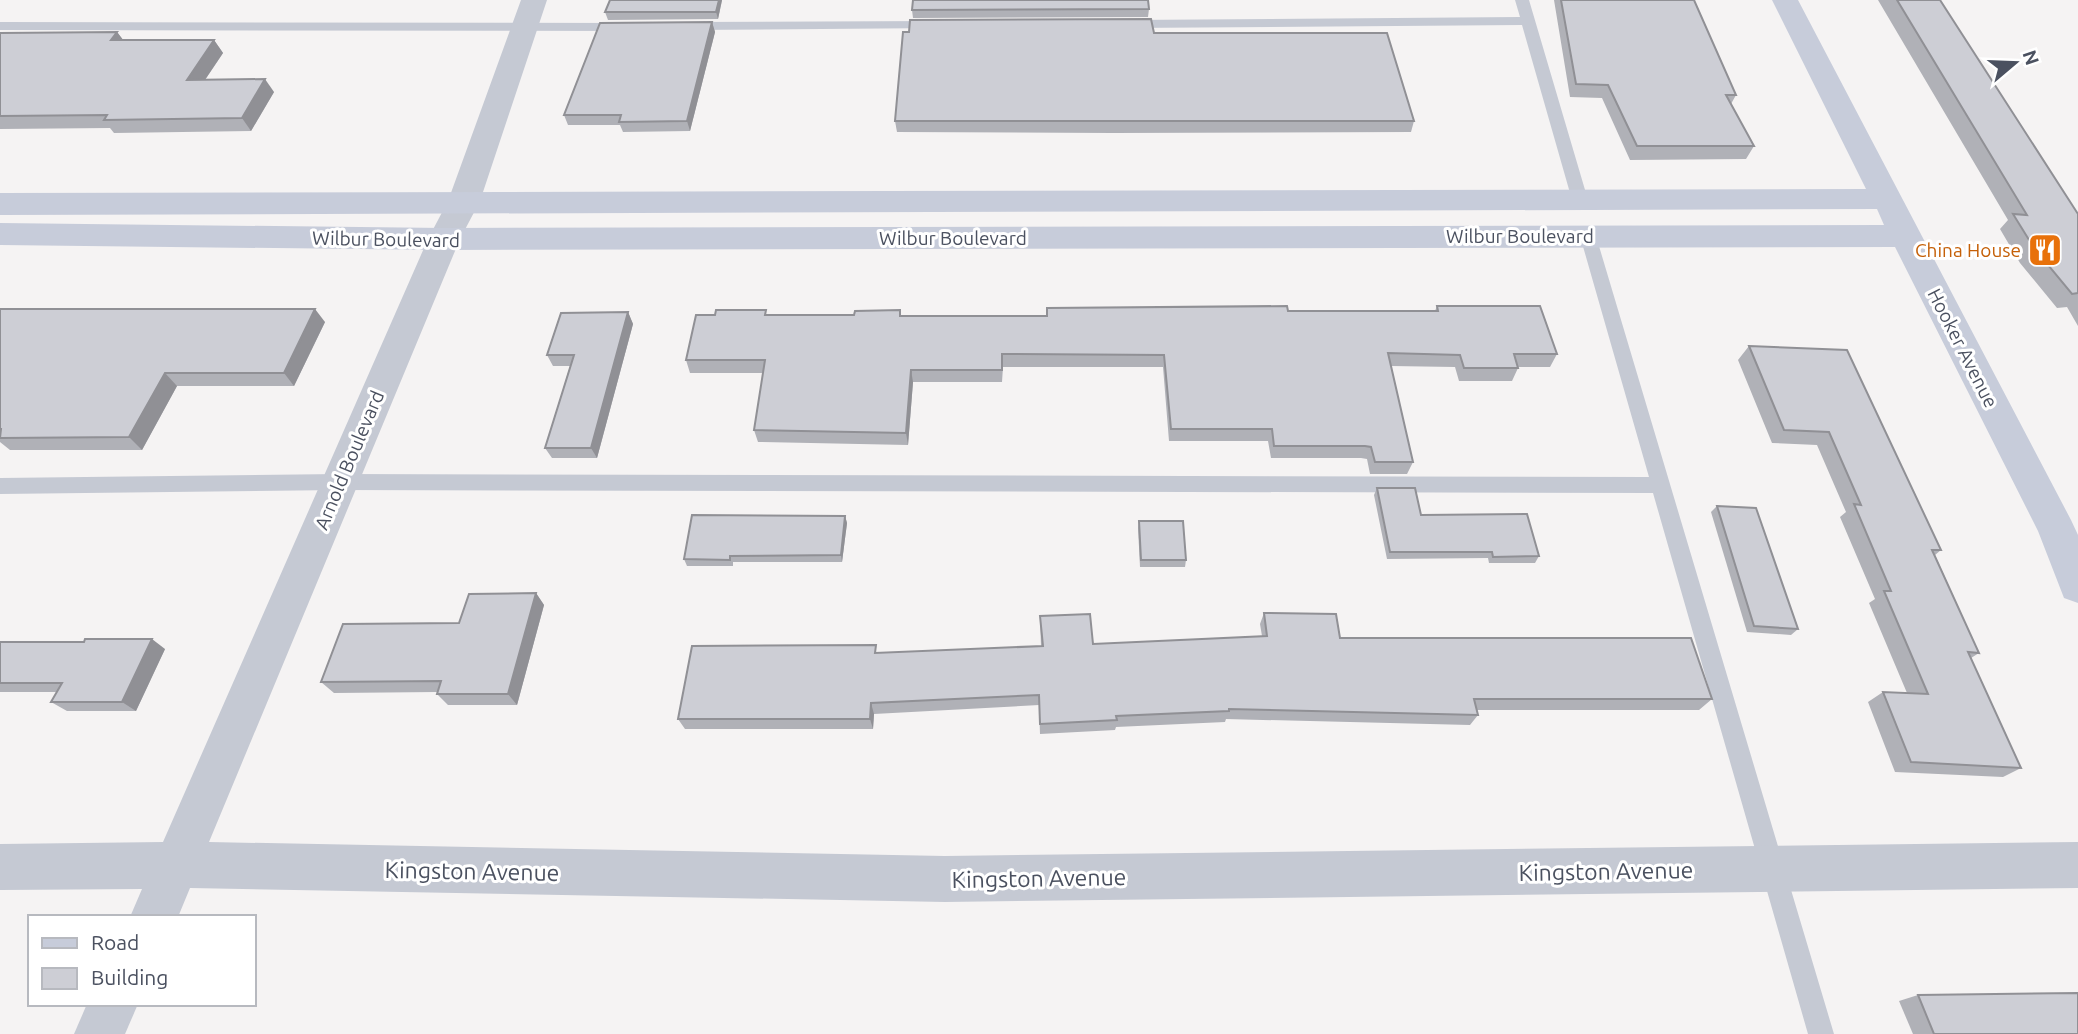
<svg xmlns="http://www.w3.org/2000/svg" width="2078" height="1034" font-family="Ubuntu,sans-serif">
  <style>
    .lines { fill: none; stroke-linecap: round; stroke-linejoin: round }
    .lane { fill: #c5c9d3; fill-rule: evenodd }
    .street { fill: #c5c9d3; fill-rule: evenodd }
    .secondary { fill: #c7ccda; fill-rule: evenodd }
    .wall { fill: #b0b1b7 }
    .shaded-wall { fill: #909095 }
    .building { fill: #cdced5; stroke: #909095; stroke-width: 2 }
    .labels { text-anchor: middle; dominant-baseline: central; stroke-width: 6; stroke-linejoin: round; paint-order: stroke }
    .street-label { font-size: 19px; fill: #4b5160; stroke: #fff }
    .food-label { font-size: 19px; fill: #c56008; stroke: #fff; text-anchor: end }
    .near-street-label { font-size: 23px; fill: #4b5160; stroke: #fff }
  </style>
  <rect width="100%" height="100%" fill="#f5f3f3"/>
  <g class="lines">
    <!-- lane -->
    <g class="lane">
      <polygon points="1515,0 1529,0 1588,200 1586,204 1574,204 1572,200 1522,25 1127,28 1120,24 1127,20 1520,17"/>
      <polygon points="936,21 943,25 941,28 689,30 682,26 689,22"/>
      <polygon points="0,22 624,23 631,27 624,31 0,30"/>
      <polygon points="1588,230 1596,236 1834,1034 1808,1034 1653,493 340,490 0,494 0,478 340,474 1649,477 1580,236"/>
    </g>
    <!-- street -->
    <g class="street">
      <polygon points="521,0 547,0 480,201 460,239 209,842 945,856 2078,842 2078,888 945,902 190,888 178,917 130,917 142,889 0,890 0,844 163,842 428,239 448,201"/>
      <polygon points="87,1004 138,1004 125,1034 74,1034"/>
    </g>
    <!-- secondary -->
    <polygon class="secondary" points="1772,0 1798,0 2071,520 2078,535 2078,603 2064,598 2038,531 1895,247 444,250 0,245 0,223 444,228 1884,225 1877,209 0,215 0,193 1866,189"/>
  </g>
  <!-- wall -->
  <g class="wall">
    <polygon points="610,0 722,0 718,19 608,20 605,12"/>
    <polygon points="1554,0 1694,0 1736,95 1731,104 1754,146 1746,159 1630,160 1602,98 1570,97"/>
    <polygon points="1878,0 1940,0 2078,214 2078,326 2067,307 2057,308 2020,263 2000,229 2008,220"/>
    <polygon points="1149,9 1148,17 913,18 912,10"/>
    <polygon points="712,22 715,32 690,131 623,132 620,125 568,125 564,115"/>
    <polygon points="117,32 123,40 214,40 223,53 205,80 274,92 251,131 114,133 110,128 0,129 0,33"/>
    <polygon points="895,121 1414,121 1411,132 1113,133 897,132"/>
    <polygon points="1437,306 1557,354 1550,367 1518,367 1518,368 1512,381 1459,381 1455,367 1391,366 1413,462 1407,474 1370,474 1367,459 1361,458 1271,458 1268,441 1169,441 1163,367 1003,367 1002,382 913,382 908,445 758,442 754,430 763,373 690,373 686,360 767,315 854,315 900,310 901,316 1047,316 1288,311 1435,311"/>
    <polygon points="0,309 325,322 294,386 177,386 142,450 10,450 0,442"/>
    <polygon points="628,312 633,324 597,458 552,458 545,448 570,366 553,366 547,355"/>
    <polygon points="1749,346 1941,550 1935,555 1979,653 1971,658 2021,768 2003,777 1895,772 1868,702 1883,692 1907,693 1869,603 1875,599 1840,517 1846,512 1817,445 1772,443 1738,360"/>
    <polygon points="1377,488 1421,515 1539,556 1535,563 1489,563 1488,558 1387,559 1374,495"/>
    <polygon points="1717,506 1798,629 1791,635 1747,632 1711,512"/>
    <polygon points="845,516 847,523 842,562 733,562 733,566 687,566 684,559"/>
    <polygon points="1139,521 1186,560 1185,567 1140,567 1138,528"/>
    <polygon points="536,593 544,605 517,705 448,705 437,694 437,692 334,693 321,682 459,623"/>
    <polygon points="1264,613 1340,638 1712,699 1699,710 1477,710 1478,715 1470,725 1226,719 1225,722 1116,727 1115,730 1040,734 1039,705 874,714 873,729 685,729 678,719 878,653 1041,646 1040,616 1093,644 1262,636 1260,624"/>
    <polygon points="0,642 165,649 136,711 67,711 51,702 57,692 0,692"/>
    <polygon points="1918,995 2078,1034 1913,1034 1899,1001"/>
  </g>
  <!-- shaded-wall -->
  <g class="shaded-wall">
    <polygon points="719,0 722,0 718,19 716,12"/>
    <polygon points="712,22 715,32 690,131 687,121"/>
    <polygon points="117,32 127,45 111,40"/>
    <polygon points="214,40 223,53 196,93 187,80"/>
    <polygon points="265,79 274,92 251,131 242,118"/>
    <polygon points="315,309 325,322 294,386 284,373"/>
    <polygon points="628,312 633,324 597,458 591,448"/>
    <polygon points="911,370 913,382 908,445 906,433"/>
    <polygon points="165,373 177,386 142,450 129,437"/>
    <polygon points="845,516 847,523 842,562 841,555"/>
    <polygon points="536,593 544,605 517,705 508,694"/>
    <polygon points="152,639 165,649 136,711 122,702"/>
    <polygon points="871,703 874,714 873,729 870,719"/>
  </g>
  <!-- building -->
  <g class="building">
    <polygon points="610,0 719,0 716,12 605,12"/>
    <polygon points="913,0 1148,0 1149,9 912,10"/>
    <polygon points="1561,0 1694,0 1736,95 1726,95 1754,146 1637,146 1608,85 1576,84"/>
    <polygon points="1897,0 1940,0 2078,214 2078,293 2072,294 2034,248 2013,214 2027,215"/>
    <polygon points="1151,19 1154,33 1387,33 1414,121 895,121 903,32 909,32 910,20"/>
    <polygon points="712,22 687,121 619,122 621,115 564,115 600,23"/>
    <polygon points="117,32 111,40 214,40 187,80 265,79 242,118 104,120 107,115 0,116 0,33"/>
    <polygon points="1287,306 1288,311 1438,311 1437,306 1540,306 1557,354 1514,354 1518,368 1464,368 1460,355 1388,353 1413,462 1375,462 1371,447 1365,446 1274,446 1272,429 1171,429 1164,355 1002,354 1002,370 911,370 906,433 754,430 765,360 686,360 696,315 715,315 716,310 766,310 765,315 854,315 855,311 900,310 900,316 1047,316 1047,308"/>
    <polygon points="0,309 315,309 284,373 165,373 129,437 0,438 1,429 0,429"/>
    <polygon points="628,312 591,448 545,448 574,355 547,355 561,313"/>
    <polygon points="1749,346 1847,350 1941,550 1932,550 1979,653 1968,652 2021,768 1911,762 1883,692 1928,694 1884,591 1891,591 1854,504 1861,505 1829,432 1784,430"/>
    <polygon points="1377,488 1415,488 1421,515 1527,514 1539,556 1493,557 1492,552 1390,552"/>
    <polygon points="1717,506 1756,508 1798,629 1754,626"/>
    <polygon points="692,515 845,516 841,555 730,556 730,560 684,559"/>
    <polygon points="1139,521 1183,521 1186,560 1141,560"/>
    <polygon points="536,593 508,694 437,694 441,681 321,682 343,624 459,623 469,594"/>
    <polygon points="1264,613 1336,614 1340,638 1691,638 1712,699 1474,699 1478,715 1229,709 1229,711 1116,716 1117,720 1040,724 1039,695 871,703 870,719 678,719 692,646 876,645 875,653 1043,646 1040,616 1090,614 1093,644 1267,636"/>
    <polygon points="85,639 152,639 122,702 51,702 62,683 0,683 0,642 84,642"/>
    <polygon points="2078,993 2078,1034 1934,1034 1918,995"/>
  </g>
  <!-- icons -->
  <defs>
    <g id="restaurant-square" transform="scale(1.75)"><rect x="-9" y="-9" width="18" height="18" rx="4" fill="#e8710a" stroke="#fff"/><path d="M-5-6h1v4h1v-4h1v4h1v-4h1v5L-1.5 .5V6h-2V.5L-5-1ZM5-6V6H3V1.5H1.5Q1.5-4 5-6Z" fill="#fff"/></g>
  </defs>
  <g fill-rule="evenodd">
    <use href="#restaurant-square" x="2045" y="250"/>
  </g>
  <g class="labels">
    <!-- street labels -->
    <g class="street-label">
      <text x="1520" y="236">Wilbur Boulevard</text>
      <text x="953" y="238">Wilbur Boulevard</text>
      <text transform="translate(386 239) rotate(1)">Wilbur Boulevard</text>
      <text transform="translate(1963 348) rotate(63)">Hooker Avenue</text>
      <text transform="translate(349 460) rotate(-67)">Arnold Boulevard</text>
    </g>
    <!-- food labels -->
    <g class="food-label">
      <text x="2021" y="250">China House</text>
    </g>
    <!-- near-street labels -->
    <g class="near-street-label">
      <text transform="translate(472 871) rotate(1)">Kingston Avenue</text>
      <text transform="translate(1606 871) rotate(-1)">Kingston Avenue</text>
      <text transform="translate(1039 878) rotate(-1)">Kingston Avenue</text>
    </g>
  </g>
  <!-- legend -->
  <rect x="28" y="915" width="228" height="91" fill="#ffffff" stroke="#b7b9bf" stroke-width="2"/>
  <rect x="42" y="938" width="35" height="10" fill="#c7ccda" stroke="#b7b9bf" stroke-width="2"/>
  <text x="91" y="950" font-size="21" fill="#4b5160">Road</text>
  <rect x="42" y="968" width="35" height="21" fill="#cdced5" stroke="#b7b9bf" stroke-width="2"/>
  <text x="91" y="985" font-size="21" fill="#4b5160">Building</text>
  <!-- north arrow -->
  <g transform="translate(2015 63) rotate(71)" stroke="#ffffff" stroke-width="5" paint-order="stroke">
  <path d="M0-5L12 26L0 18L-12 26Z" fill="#4b5160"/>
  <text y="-10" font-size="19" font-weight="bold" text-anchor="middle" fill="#4b5160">N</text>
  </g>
</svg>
